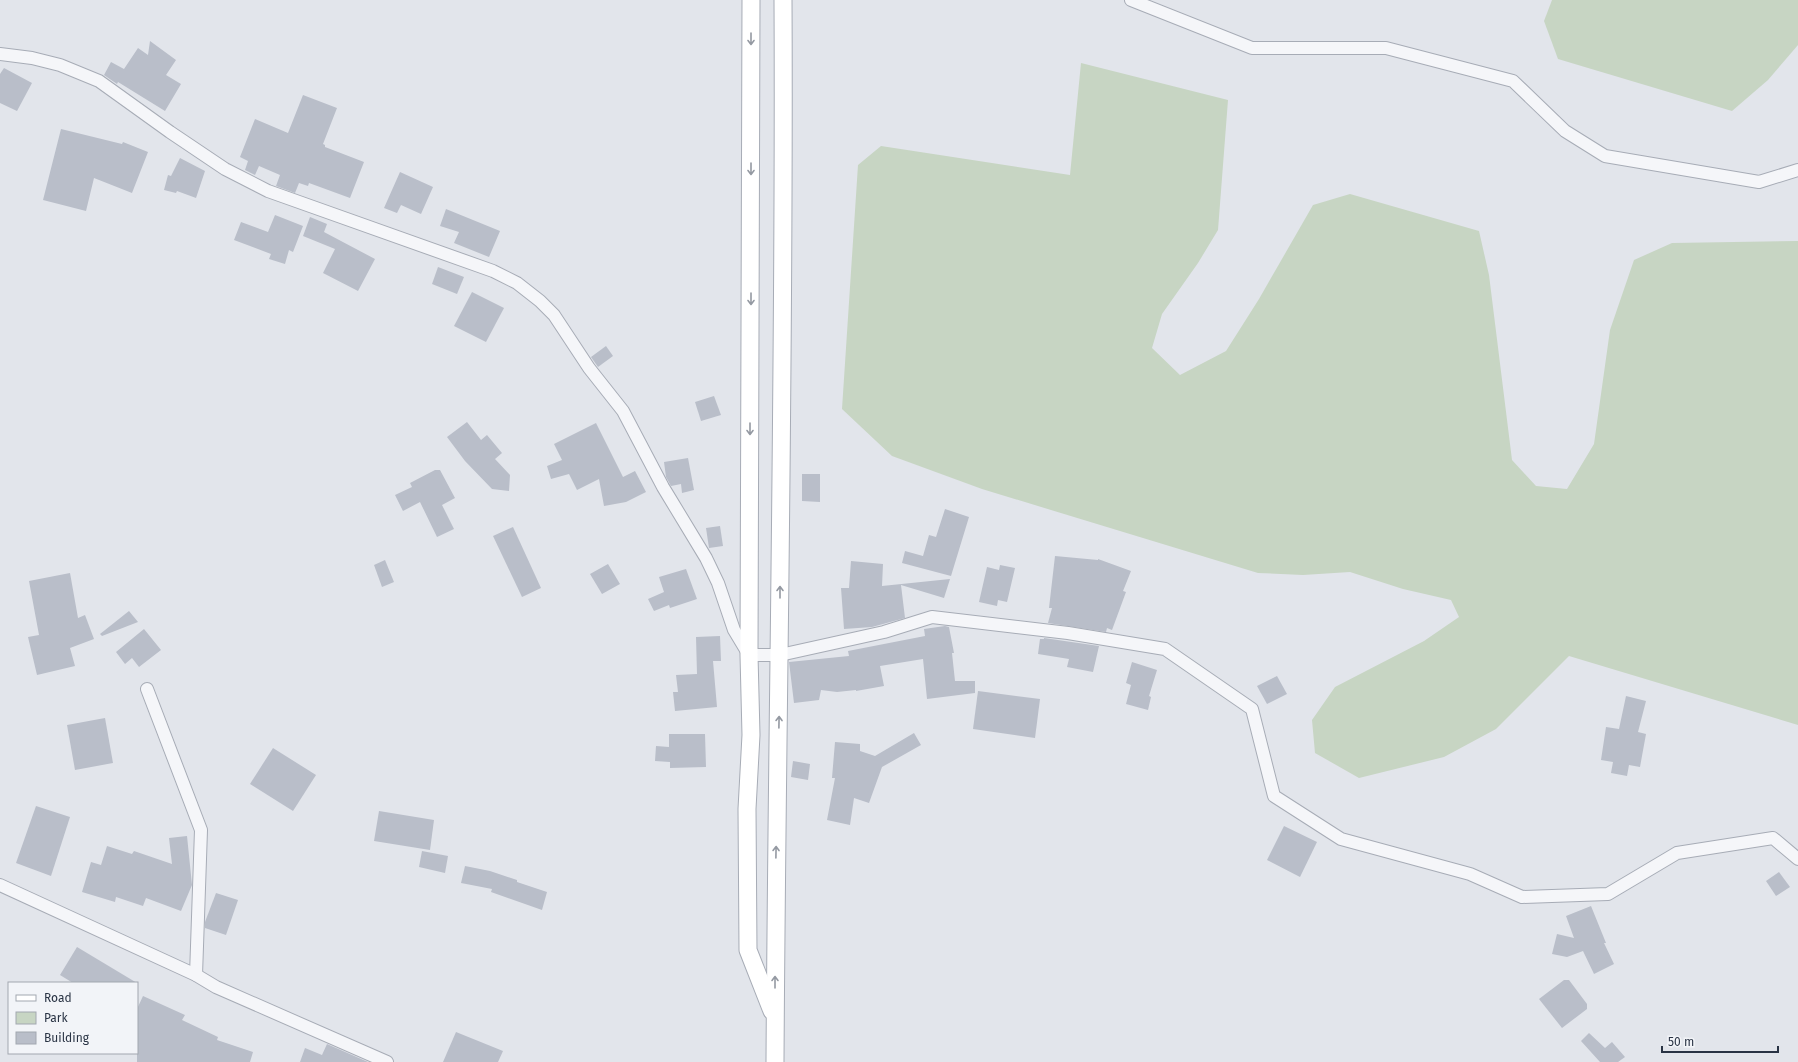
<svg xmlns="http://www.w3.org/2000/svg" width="1798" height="1062" font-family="'Fira Sans',sans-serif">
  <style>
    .green { fill: #c7d5c3 }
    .building { fill: #b9bec9 }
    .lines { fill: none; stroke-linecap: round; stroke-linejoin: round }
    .street-casing { stroke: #a7acb6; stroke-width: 14 }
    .secondary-casing { stroke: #a7acb6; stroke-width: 19 }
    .street { stroke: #f5f6f9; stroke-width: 12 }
    .secondary { stroke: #fff; stroke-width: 17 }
    .oneway { stroke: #9499a2 }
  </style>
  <rect width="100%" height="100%" fill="#e2e5eb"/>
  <!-- green -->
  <g class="green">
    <polygon points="1552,0 1798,0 1798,45 1768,80 1732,111 1558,59 1544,21"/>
    <polygon points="1081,63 1228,100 1218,230 1198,263 1162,314 1152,348 1180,375 1226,351 1259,299 1313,205 1350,194 1479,231 1489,275 1512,460 1536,486 1567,489 1594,444 1610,330 1634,260 1672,243 1798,241 1798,725 1569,656 1496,729 1444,757 1359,778 1315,753 1312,720 1335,687 1424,641 1459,617 1451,600 1403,589 1350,572 1303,575 1258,573 982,489 892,456 842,409 858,165 881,146 1070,175"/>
  </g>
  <!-- building -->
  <g class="building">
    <polygon points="150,41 176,60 166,75 181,84 165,111 118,82 117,84 104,75 111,62 124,69 138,48 148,55"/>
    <polygon points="4,68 32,83 17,111 0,103 0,74"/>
    <polygon points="303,95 337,108 323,144 325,145 325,147 364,162 350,198 309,183 308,186 299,183 295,193 276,186 280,175 259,166 255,175 245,170 248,161 240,157 255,119 288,133"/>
    <polygon points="61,129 122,144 123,142 148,152 132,193 94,178 86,211 43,200"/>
    <polygon points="180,158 205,171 196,198 177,191 176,193 164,190 168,175 171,176"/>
    <polygon points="400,172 433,187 421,214 401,205 397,213 384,208"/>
    <polygon points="446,209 500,231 489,257 454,243 459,232 440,226"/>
    <polygon points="275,215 303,226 293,252 289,250 285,264 269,259 271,254 234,240 241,222 268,232"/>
    <polygon points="310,217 327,224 324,232 375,259 358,291 323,273 335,249 303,236"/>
    <polygon points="438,267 464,277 457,294 432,284"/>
    <polygon points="472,292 504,308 486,342 454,326"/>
    <polygon points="606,346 613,356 598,367 591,357"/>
    <polygon points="714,396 721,415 701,421 695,402"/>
    <polygon points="467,422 481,440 487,435 502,453 495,459 510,475 509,491 492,489 465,461 447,437"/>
    <polygon points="596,423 623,477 635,471 646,492 626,502 604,506 599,479 577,490 569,474 551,479 547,466 562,460 554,444"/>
    <polygon points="688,458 694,490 682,493 681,484 671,486 666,477 664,462"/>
    <polygon points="435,470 440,470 455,498 442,505 454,529 437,537 420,502 403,511 395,495 412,487 410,483"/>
    <polygon points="802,474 820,474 820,502 802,501"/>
    <polygon points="945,509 969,517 951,576 902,563 905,551 923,556 929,535 936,537"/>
    <polygon points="720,526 723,546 709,548 706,528"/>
    <polygon points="513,527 541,588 522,597 493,536"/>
    <polygon points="1055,556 1098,560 1098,559 1131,571 1123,591 1126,592 1112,630 1107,628 1106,632 1048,623 1052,608 1049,608"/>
    <polygon points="385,560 394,582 382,587 374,565"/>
    <polygon points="851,561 883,564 882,586 950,579 944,598 901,585 905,618 872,627 844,629 841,588 849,588"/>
    <polygon points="608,564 620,584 602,594 590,574"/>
    <polygon points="1000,565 1015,568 1007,602 998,600 997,606 979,602 987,567 999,570"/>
    <polygon points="686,569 697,599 670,608 669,605 654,611 648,599 664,592 659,577"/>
    <polygon points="70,573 78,618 85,615 94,639 70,648 75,666 37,675 28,637 39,635 29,581"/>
    <polygon points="129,611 138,622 102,636 100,634"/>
    <polygon points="945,626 949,627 954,653 952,653 955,681 975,681 975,693 927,699 923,659 880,666 884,686 856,691 856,690 837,692 821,690 819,700 794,703 789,662 849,656 848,651 925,636 924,629"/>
    <polygon points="144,629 161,650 139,667 132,658 125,664 116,652"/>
    <polygon points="720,636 721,661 713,661 717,707 675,711 673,692 678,692 676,675 697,674 696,637"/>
    <polygon points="1044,638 1099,646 1093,672 1067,667 1069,659 1038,654 1040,639 1044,639"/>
    <polygon points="1132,662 1157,670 1149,696 1151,697 1148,710 1126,704 1131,685 1126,683"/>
    <polygon points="1277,676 1287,694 1267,704 1257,686"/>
    <polygon points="978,691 1040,699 1035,738 973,729"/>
    <polygon points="1626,696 1646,701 1638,732 1646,734 1640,767 1629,765 1627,776 1611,773 1613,762 1601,760 1606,727 1619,729"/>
    <polygon points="105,718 113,763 75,770 67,725"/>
    <polygon points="914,733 921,745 882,767 869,803 854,798 850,825 827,820 835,778 832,778 835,742 860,744 860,751 875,756"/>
    <polygon points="669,734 705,734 706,767 670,768 670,762 655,761 656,746 669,747"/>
    <polygon points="273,748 316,775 293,811 250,784"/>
    <polygon points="793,761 810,764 808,780 791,777"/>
    <polygon points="36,806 70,817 51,876 16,863"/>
    <polygon points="379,811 434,820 430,850 374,841"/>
    <polygon points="1284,826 1317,842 1300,877 1267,860"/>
    <polygon points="187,836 192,885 181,911 146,898 143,906 116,897 115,902 82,892 91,862 101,865 107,846 132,854 134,851 172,864 169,838"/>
    <polygon points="422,851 448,856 445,873 419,867"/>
    <polygon points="465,866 490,871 517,880 517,882 547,892 542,910 491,892 492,889 461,883"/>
    <polygon points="1779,872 1790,887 1776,896 1766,881"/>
    <polygon points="216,893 238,900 226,935 205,928 205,922"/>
    <polygon points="1591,906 1606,943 1604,943 1614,964 1594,974 1583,951 1567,957 1552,954 1557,934 1574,938 1566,916"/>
    <polygon points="77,947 137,983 73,983 60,975"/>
    <polygon points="1564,980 1569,980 1587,1004 1587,1009 1562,1028 1539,999"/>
    <polygon points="143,996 185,1015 182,1020 218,1037 217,1040 253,1052 250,1062 137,1062 137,1009"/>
    <polygon points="456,1032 503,1051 498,1062 443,1062"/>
    <polygon points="1589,1033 1605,1048 1612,1042 1625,1057 1618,1062 1600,1062 1581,1041"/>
    <polygon points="327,1044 368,1062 300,1062 305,1048 322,1055"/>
  </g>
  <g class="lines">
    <!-- street casing -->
    <g class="street-casing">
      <g id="street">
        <polyline points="1131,0 1252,48 1386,48 1513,81 1565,131 1605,156 1759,182 1798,170"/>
        <polyline points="0,54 32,58 60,65 99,81 170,132 225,169 268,191 493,271 517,283 540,301 554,315 589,368 623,411 663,487 706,558 718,583 734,630 749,655 780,655 884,632 932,617 1068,633 1165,649 1252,709 1274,796 1341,839 1470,874 1522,897 1608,894 1677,853 1773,838 1798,859"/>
        <polyline points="147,689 201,830 196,975"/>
        <polyline points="0,885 196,975 216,987 387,1062"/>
      </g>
    </g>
    <!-- secondary casing -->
    <g class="secondary-casing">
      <g id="secondary">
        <polyline points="751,0 749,655 751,735 747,809 748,950 772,1011"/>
        <path d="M775 1062C777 708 785 354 783 0"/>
      </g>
    </g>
    <!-- street -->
    <use href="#street" class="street"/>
    <!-- secondary -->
    <use href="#secondary" class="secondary"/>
  </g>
  <!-- one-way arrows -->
  <defs><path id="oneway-shaft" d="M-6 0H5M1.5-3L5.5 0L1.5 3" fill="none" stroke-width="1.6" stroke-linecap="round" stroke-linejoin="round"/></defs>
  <g class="oneway">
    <use href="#oneway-shaft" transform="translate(751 39) rotate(90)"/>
    <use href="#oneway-shaft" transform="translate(751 169) rotate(90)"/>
    <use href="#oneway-shaft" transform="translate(751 299) rotate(90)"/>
    <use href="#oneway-shaft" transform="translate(750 429) rotate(90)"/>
    <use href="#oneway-shaft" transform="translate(780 592) rotate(-90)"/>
    <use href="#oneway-shaft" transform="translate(779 722) rotate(-89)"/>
    <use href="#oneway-shaft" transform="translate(776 852) rotate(-89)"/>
    <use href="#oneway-shaft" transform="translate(775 982) rotate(-90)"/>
  </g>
  <!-- legend -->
  <rect x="8" y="982" width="130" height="72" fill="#f2f4f8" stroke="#a2a7b0"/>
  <rect x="16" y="995" width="20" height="6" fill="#ffffff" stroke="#a2a7b0"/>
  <text x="44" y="1002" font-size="12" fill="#293344">Road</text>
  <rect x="16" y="1012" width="20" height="12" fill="#c7d5c3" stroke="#a2a7b0"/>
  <text x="44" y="1022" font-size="12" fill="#293344">Park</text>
  <rect x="16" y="1032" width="20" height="12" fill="#b9bec9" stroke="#a2a7b0"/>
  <text x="44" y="1042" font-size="12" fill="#293344">Building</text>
  <!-- scale -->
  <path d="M1662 1046v6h116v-6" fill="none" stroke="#293344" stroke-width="2"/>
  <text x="1668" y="1046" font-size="12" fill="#293344" stroke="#f2f4f8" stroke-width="3" paint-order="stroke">50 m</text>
</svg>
